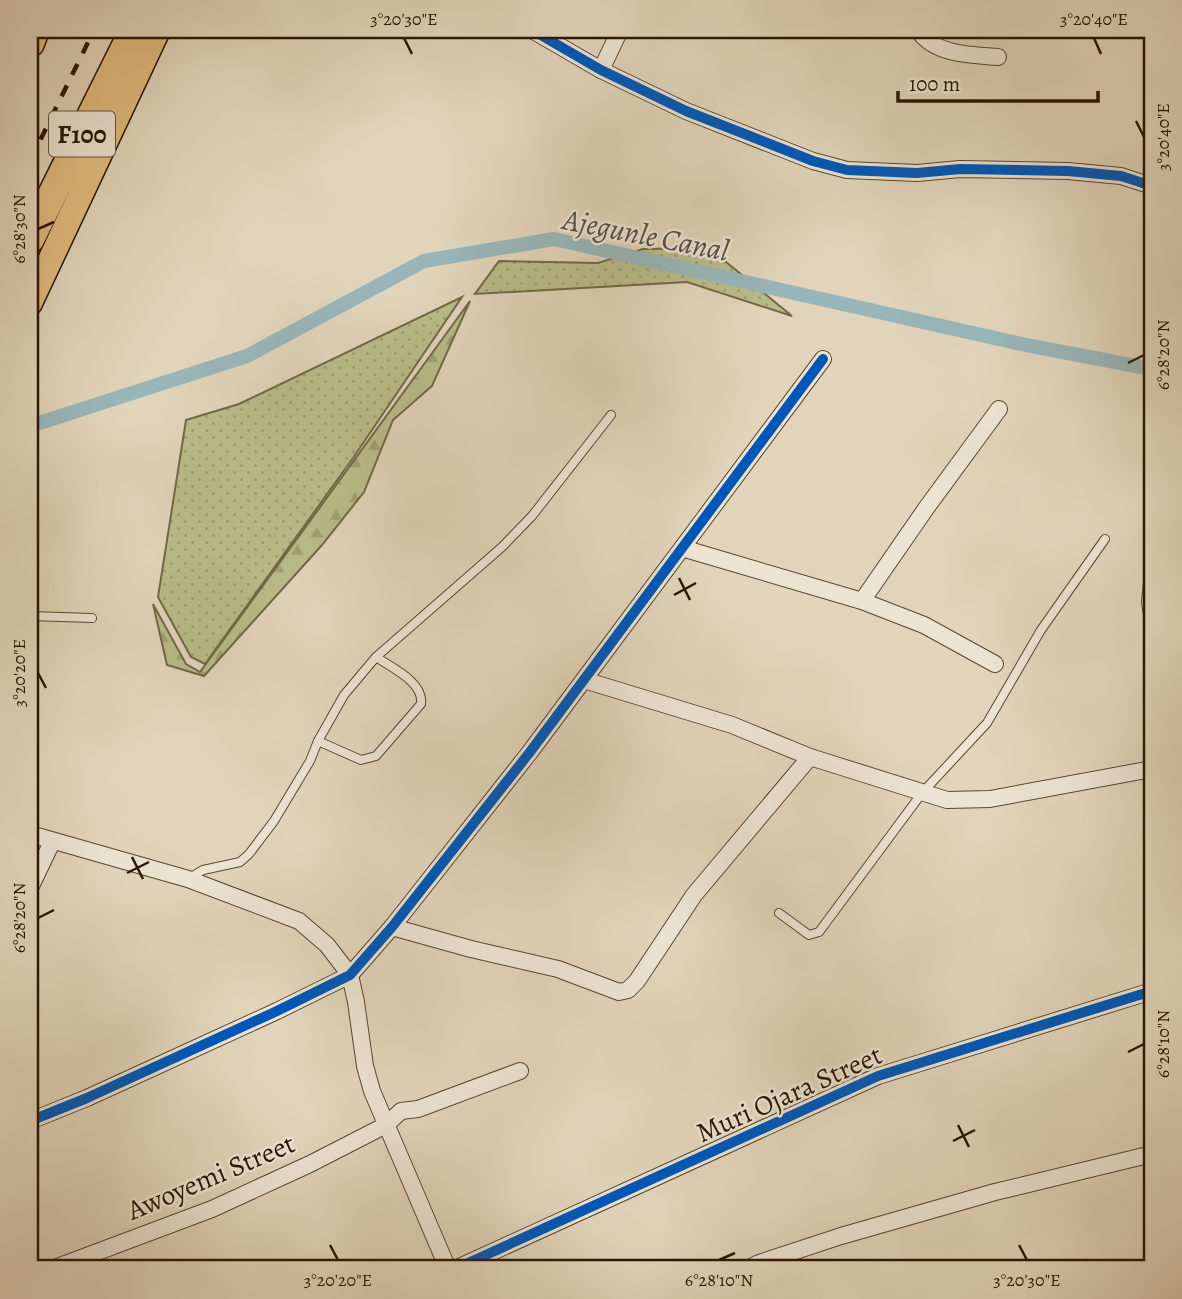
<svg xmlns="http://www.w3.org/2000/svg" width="1182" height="1299" font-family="Alegreya,serif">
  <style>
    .grass { fill: url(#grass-dots); stroke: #726846; stroke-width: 2 }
    .forest { fill: url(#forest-firs); stroke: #726846; stroke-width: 2 }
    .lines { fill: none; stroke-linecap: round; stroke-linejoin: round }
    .canal { stroke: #98b6b9; stroke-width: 14 }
    .service-casing { stroke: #574530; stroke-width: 10 }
    .minor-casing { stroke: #574530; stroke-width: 18 }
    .primary-casing { stroke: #291502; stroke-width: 27 }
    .motorway-casing { stroke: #291502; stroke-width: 31 }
    .service { stroke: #ece3d2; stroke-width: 8 }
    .minor { stroke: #ece3d2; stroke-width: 16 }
    .primary { stroke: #e0ba7d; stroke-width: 24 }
    .motorway { stroke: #e0ba7d; stroke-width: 28 }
    .rail { stroke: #291502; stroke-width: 4.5; stroke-dasharray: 12 12; stroke-linecap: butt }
    .cycleway-casing { stroke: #ece3d2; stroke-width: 15 }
    .cycleway { stroke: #0057b8; stroke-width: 10 }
    .ticks { fill: none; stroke: #291502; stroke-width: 2.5 }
    .labels { text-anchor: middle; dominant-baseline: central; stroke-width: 5; stroke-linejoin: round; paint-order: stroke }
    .shield { fill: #ece3d2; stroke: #645340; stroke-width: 2 }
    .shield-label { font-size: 26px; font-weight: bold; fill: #291502 }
    .street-label { font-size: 28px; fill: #291502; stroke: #ece3d2 }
    .water-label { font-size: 30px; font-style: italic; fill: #504d42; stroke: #ece3d2 }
    .neatline { fill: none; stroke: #291502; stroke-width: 2.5 }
    .ticks-label { font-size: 18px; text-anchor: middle; fill: #291502 }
  </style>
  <defs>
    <pattern id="grass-dots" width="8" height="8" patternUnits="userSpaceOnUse" patternTransform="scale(1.75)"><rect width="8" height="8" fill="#babb8a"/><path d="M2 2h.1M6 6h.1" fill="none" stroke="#a0a075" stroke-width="1.8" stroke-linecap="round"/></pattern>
    <pattern id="forest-firs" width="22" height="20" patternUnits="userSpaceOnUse" patternTransform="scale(1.75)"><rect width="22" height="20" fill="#babb8a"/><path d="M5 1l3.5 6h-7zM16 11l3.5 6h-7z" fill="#a0a075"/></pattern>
  </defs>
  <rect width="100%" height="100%" fill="#e1d4ba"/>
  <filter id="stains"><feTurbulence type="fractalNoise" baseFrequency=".00286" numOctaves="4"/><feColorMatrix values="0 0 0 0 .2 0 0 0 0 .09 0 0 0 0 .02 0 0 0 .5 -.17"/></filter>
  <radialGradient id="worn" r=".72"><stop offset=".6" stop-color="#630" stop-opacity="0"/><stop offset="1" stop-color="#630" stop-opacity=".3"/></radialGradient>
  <!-- grass -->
  <g class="grass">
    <polygon points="709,248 792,316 687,282 475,294 499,261 598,263 643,249"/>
    <polygon points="462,297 353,458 205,664 191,657 158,597 186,420 239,404"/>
  </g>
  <!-- forest -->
  <polygon class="forest" points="470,301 432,386 393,420 364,492 322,545 204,676 167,665 153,604 186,664 200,672"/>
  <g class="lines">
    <!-- canal -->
    <polyline class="canal" points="30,426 247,356 424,261 554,239 1026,345 1152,369"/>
    <!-- service casing -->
    <g class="service-casing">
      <g id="service">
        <polyline points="30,616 92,618"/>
        <path d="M318 741 361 760 376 756 421 704C424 682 392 668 376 657"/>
        <polyline points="188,879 203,870 240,862 249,854 274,821 310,761 318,741 344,695 376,657 502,547 532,516 611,415"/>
        <polyline points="779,913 809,935 819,932 922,793 987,723 1041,630 1105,539"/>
      </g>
    </g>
    <!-- minor casing -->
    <g class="minor-casing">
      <g id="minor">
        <polyline points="532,30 601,70 686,111 813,161 847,170 917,173 960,169 1068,171 1121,176 1152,186"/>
        <path d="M918 30C934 55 971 55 998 57"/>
        <polyline points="601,70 620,30"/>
        <polyline points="682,548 862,601 924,625 995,664"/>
        <polyline points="1152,583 1150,602 1152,615"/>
        <polyline points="862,601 927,507 999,409"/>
        <polyline points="584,680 732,725 810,757 947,800 990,799 1152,769"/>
        <polyline points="30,834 188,879 299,921 327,945 350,975 356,1002 365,1066 372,1091 448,1269"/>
        <polyline points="30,888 52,842"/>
        <polyline points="392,927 471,949 558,969 619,992 628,990 637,981 694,895 810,757"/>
        <polyline points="30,1121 87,1098 277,1011 350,975 392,927 530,752 823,359"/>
        <polyline points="52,1269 212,1209 310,1164 386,1125 401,1111 418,1109 520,1071"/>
        <polyline points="455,1269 878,1076 1152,991"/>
        <polyline points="747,1269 759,1263 841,1236 995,1192 1152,1154"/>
      </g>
    </g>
    <!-- primary casing -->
    <g class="primary-casing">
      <polyline id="primary" points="30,303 158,30"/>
    </g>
    <!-- motorway casing -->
    <g class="motorway-casing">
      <g id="motorway">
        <polyline points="30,43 35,30"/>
        <polyline points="30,239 134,30"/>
      </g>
    </g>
    <!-- service -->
    <use href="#service" class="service"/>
    <!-- minor -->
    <use href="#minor" class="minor"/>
    <!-- primary -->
    <use href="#primary" class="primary"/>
    <!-- motorway -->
    <use href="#motorway" class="motorway"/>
    <!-- rail -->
    <polyline class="rail" points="30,161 94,30"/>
    <!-- cycleway casing -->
    <g class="cycleway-casing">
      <g id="cycleway">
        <polyline points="532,30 601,70 686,111 813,161 847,170 917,173 960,169 1068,171 1121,176 1152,186"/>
        <polyline points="30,1121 87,1098 277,1011 350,975 392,927 530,752 823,359"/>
        <polyline points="455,1269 878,1076 1152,991"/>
      </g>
    </g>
    <!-- cycleway -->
    <use href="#cycleway" class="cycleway"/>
  </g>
  <!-- ticks -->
  <path class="ticks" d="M404 38 412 54M1094 38 1101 54M1136 121 1144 137M38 229 54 222M1128 363 1144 355M679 578 690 600M674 595 696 583M38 673 46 688M132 857 143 879M127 873 149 862M38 918 54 910M1128 1052 1144 1044M958 1125 969 1147M953 1141 975 1130M330 1245 338 1260M1019 1245 1027 1260M719 1260 735 1253"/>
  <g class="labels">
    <!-- shield labels -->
    <rect class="shield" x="49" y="111.5" width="66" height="45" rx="5"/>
    <g class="shield-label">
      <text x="82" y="134">F100</text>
    </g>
    <!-- street labels -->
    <g class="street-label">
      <text transform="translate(789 1094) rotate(-24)">Muri Ojara Street</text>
      <text transform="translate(211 1177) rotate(-23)">Awoyemi Street</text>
    </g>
    <!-- water labels -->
    <g class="water-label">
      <text transform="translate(646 235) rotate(11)">Ajegunle Canal</text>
    </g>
  </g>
  <!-- margin -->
  <rect width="1182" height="1299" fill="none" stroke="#e1d4ba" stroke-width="77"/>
  <!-- scale -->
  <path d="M898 91v10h200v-10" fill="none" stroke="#291502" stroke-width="3.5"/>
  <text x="909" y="91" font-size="21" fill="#291502" stroke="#ece3d2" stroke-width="5" paint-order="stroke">100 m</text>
  <rect x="38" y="38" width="1106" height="1222" class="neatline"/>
  <g class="ticks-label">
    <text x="404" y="25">3°20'30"E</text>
    <text x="1094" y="25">3°20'40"E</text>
    <text transform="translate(1163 137) rotate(-90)" y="6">3°20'40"E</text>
    <text transform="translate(19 229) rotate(-90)" y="6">6°28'30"N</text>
    <text transform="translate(1163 355) rotate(-90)" y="6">6°28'20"N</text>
    <text transform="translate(19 673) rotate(-90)" y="6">3°20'20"E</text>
    <text transform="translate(19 918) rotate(-90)" y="6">6°28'20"N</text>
    <text transform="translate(1163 1044) rotate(-90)" y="6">6°28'10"N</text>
    <text x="338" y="1286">3°20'20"E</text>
    <text x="719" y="1286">6°28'10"N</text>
    <text x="1027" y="1286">3°20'30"E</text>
  </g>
  <rect width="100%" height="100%" filter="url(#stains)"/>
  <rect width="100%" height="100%" fill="url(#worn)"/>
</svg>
